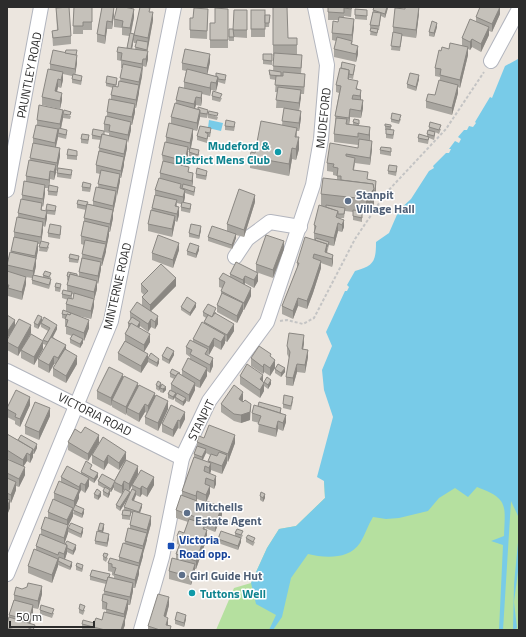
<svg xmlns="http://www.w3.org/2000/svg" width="526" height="637" font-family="'Titillium Web',sans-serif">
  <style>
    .green { fill: #b5e09f }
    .water { fill: #78cbe8 }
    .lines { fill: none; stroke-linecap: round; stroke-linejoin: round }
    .minor-casing { stroke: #b2b5be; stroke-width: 16 }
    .path { stroke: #c4c4c4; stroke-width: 2; stroke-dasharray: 3 2; stroke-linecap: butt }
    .minor { stroke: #fff; stroke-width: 14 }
    .wall { fill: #a9a6a0; fill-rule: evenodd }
    .shaded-wall { fill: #8a8782 }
    .building { fill: #c5c1ba; stroke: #8a8782 }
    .culture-dot { fill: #0f9aa8; stroke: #fff; stroke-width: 1.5 }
    .service-dot { fill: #5c6f8a; stroke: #fff; stroke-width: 1.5 }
    .transit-dot { fill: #1a4fb4; stroke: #fff; stroke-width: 1.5 }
    .labels { text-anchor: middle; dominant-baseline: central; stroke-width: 3; stroke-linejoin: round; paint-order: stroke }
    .street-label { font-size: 12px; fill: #2c2c2c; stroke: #fff }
    .culture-label { font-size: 12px; font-weight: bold; fill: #0d838f; stroke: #fff; text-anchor: end }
    .service-label { font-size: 12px; font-weight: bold; fill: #4e5e75; stroke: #fff; text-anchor: start }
    .transit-label { font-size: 12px; font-weight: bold; fill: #164399; stroke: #fff; text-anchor: start }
  </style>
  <rect width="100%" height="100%" fill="#ece6df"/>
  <!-- green -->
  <polygon class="green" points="519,471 519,630 216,630 234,588 251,583 267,548 279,529 296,526 325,498 324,481"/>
  <!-- water -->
  <g class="water">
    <path d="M519 42V526L518 516 511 501 503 630H499L503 545 491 541 504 536C505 505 509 499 477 487L468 497 455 488 439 498 428 511 399 518 386 519 373 517C368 525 365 535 360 543 349 560 324 558 308 554L291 578 282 617 273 630H269L276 615 256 604 251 583 267 548 279 529 296 526 325 498 324 481 317 477 333 417 324 390 322 370 332 346 326 332 345 291H347L349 287 347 285 355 271C374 266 376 261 376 242L389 233 399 210 411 199 429 171 434 168 433 166 446 153H449L451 149H449L455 141 459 143 461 139 458 137 464 130H467L469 126 473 127 476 123 475 122 490 97 492 98 505 66 518 59Z"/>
    <polygon points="209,120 223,123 221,131 208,128"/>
    <polygon points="519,532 519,564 514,602 517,628 513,630 514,584"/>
  </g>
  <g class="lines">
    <!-- minor casing -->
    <g class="minor-casing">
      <g id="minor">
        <polyline points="491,61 519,9"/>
        <polyline points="7,190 41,7"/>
        <polyline points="235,257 247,239 270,222 300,227"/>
        <polyline points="7,371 182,458"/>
        <polyline points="7,574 111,321 174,7"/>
        <polyline points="141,630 162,557 182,458 209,401 267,322 313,185 321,139 327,65 315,7"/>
      </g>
    </g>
    <!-- path -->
    <polyline class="path" points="280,321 287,320 303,324 314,318 355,239 386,193 446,129 484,72"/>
    <!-- minor -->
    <use href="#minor" class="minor"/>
  </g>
  <!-- wall -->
  <g class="wall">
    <polygon points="74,7 92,7 92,30 83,30 83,34 73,34"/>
    <polygon points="102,7 114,14 112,29 107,29 105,44 97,42 97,34"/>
    <polygon points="273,7 288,38 297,38 297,55 302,63 301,73 305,81 304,94 301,94 299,110 301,118 299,131 297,131 297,137 299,149 296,160 292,159 289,176 250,168 250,157 255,153 282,125 284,108 276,108 277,92 275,92 276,80 270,79 269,70 273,71 274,56 273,56"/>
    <polygon points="328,7 352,7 351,17 344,16 344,17 354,26 352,45 358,54 356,62 334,57 334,49 336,41 332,40 332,33 338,22 339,20 328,20"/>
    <polygon points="388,7 385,18 381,16 379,30 378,30 377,36 370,35 371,29 370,29 370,25 373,10"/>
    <polygon points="56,8 71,36 71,44 53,46 52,31 57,30"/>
    <polygon points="208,9 207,39 190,38 190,18 193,18"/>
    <polygon points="228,9 228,48 210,48 210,23 215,23"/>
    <polygon points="355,9 367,10 367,20 355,19"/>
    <polygon points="247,10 247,38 234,37 234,41 229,41 229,29 233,29"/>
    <polygon points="251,10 265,18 270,15 269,27 265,27 265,37 251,37"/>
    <path d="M150 12 153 20 147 51 148 59 146 67 143 66 142 76 136 108H135V112L132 125H131V130L127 143V148L124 162V165L121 178H120V181L113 213V218L110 232H109V235L102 266H101V269L98 284 97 283V289L94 300V306L91 319 75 315 89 328 84 341 83 340V343L80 348 70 343V339L72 336 66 334V327H65V319L62 318V314L66 311V304L68 300 62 298V294L67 291V285L68 281 67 280V276L79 277V272L84 245 81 244V236L84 224V218L86 210 77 208V204H88L93 205V201L98 187 100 174 96 173V165L101 140 92 139V135L104 131V124L107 117V112L111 100V95L113 88 106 86V83L117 82 116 87H118L120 81 122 68H121V61L117 60V52L127 48 129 36 122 35V28L114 27V19L134 17 131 34H134ZM134 38V43H136L135 50 132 49ZM104 132 109 133V136L104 135ZM72 294 74 295 73 299H72Z"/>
    <polygon points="419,13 416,38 402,36 400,51 391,50 393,33 393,27"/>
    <polygon points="500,14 492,32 489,31 489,35 481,52 472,47 470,50 468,49 468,55 460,88 458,87 458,93 452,115 426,108 426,101 435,95 440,80 440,77 435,76 435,68 441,51 462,46 462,38 476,21 476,17"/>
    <polygon points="437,27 434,37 429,36 429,32"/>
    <polygon points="263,54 272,54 272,65 263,64"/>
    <polygon points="77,55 77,63 75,74 82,80 81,85 72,83 72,76 63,74 63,80 61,88 58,87 57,92 62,100 60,109 42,105 42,97 50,70 50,64"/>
    <polygon points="210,62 207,74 226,79 225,84 218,82 216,91 211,90 210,96 202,94 202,100 201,106 196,105 195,108 208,114 207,118 200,117 197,131 193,130 193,137 191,148 199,154 198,158 189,156 189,150 188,150 188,155 185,166 193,181 192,186 195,191 194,196 185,193 185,197 184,202 191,208 190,213 181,211 181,204 177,203 177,207 179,215 177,222 175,221 172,237 148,231 148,224 155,195 155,190 160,178 160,173 163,163 162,155 166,142 166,137 171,124 171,117 176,104 176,100 184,88 184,82 186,71 182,70 182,63"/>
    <polygon points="355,68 353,79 349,78 349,79 358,89 361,98 361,100 363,108 361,118 350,117 349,124 353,125 353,122 359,124 359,126 370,135 370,141 372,149 370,165 355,163 354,170 368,180 376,188 375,199 374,199 374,204 366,214 362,213 362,222 353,220 353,212 345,211 344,218 339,218 344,227 342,232 338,231 334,246 329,245 327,253 333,255 333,262 332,267 321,263 321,268 313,293 307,309 298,306 293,319 282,314 282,306 297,268 297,263 314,240 314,225 321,205 321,194 337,180 337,176 333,175 333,172 327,171 327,163 358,148 359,141 358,141 358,145 334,142 334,134 336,123 335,116 339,93 336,92 336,85"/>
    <polygon points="419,79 416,91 407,88 407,84"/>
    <polygon points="212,96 222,98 220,102 212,100"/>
    <polygon points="63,114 71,116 70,119 63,118 61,129 67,134 66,139 58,137 58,132 58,137 56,147 60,156 57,171 56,170 54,180 50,179 49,185 58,191 57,196 48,195 48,188 45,188 45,193 43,207 42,206 42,210 46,211 47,204 56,210 55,215 47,214 47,218 45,227 43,226 43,230 41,241 49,247 47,252 39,251 40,244 38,244 38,250 36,260 36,266 34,275 43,277 43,275 51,277 50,279 51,283 49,289 32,284 32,278 26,277 26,284 22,300 8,296 8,293 7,293 7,265 11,252 14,237 14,232 18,217 18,213 22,199 22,195 26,181 26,176 30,160 33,143 33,138 37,125 37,120"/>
    <polygon points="208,114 218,117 217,120 208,118"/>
    <polygon points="391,119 401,119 399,124 391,122"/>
    <polygon points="391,125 391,130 394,134 393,139 386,138 386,130 385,130 385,126"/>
    <polygon points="200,126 211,132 210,137 208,137 207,143 197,140 197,136"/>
    <polygon points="225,126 235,126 234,131 225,130"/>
    <polygon points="429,127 441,129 439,134 435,132 435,136 434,140 429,138 428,144 418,142 418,138 427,136 427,134 429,130"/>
    <polygon points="81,139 89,139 88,144 81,143"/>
    <polygon points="380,150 391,152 391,156 380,154"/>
    <polygon points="67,155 77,155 77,160 67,159"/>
    <polygon points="397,170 396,176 388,174 388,171"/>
    <polygon points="57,173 72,174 71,179 57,177"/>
    <polygon points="196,174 207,175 206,180 196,178"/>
    <polygon points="82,187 91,188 90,192 82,191"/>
    <polygon points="255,202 244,237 236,235 236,238 232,249 208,241 208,237 227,231 227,224"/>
    <polygon points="61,230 60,239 48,237 48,233"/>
    <polygon points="201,230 199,239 189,237 189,233"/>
    <polygon points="284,249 273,278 256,272 256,264"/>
    <polygon points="179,250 173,268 152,260 152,253"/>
    <polygon points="199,250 196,258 187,255 187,251"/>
    <polygon points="69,258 79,259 78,263 69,262"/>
    <polygon points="236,262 258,281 254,288 245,283 244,285 251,296 244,310 243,310 237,323 217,312 217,305 221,295 221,291 222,288 219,287 219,279 230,277 230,274"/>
    <polygon points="141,284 176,286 151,311 158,324 155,329 151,327 148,332 140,326 139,328 150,342 144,352 148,358 159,363 157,367 148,362 141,373 118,360 118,353 125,341 125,334 129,327 128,327 128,323 130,320 130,312 142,305 142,297 144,295 141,292"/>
    <polygon points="55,287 61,288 60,292 55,291"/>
    <polygon points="181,307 196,307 190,316 181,310"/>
    <polygon points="203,312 216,312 216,314 234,331 227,342 225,341 225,343 221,350 214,346 209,355 208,354 213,366 210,373 207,371 207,376 200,388 195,386 195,390 189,402 186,401 183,406 175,401 175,398 173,400 168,398 168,394 171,390 171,384 174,379 170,377 170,373 180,374 182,375 182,370 190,359 190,357 186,354 186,347 193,341 193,339 204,324 204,322 206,318 203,316"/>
    <polygon points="42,320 57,329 53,337 66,349 77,364 66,383 53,376 53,368 56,364 54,364 49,373 38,367 38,359 46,345 43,344 43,349 34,365 21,358 21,350 43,341 48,331 41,327 41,324 38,329 34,327 34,323"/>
    <polygon points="15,326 31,333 18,356 7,350 7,340"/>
    <polygon points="304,343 303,349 308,357 305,373 297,372 293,386 286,385 286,377 289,358 287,354 287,346"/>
    <polygon points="174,355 169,364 162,360 162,356"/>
    <polygon points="271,357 275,368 270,376 264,372 263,374 251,366 251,358"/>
    <polygon points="275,369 285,372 281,377 275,373"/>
    <polygon points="240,376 264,382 271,384 268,389 264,386 264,391 260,398 240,384"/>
    <polygon points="123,378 155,397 168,409 158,431 145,424 145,417 147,413 145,412 139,422 127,415 127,412 126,415 112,407 112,405 111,406 97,399 97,391"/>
    <polygon points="156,385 161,386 166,390 163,393 160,392 160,388 159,391 156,389"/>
    <polygon points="243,400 242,402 250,420 241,423 234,421 221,412 221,404"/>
    <polygon points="293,401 291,410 283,408 283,404"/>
    <polygon points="30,405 20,427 15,424 15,421 7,417 7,408"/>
    <polygon points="171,405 185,419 180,429 178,428 173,437 162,432 162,424"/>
    <polygon points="281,412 281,413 286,422 283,431 278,429 276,437 258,432 259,423 252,421 252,413"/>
    <polygon points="50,416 39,440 25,434 25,426"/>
    <polygon points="7,434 18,440 37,448 34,454 33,454 33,457 30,463 27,461 23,467 25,475 19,487 16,486 16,490 11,503 10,502 10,508 7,515 7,459 13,462 7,458"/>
    <polygon points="103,437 126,459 126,460 138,474 129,491 130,495 132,489 132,485 154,485 147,497 142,494 140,497 136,495 134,501 142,507 140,513 151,524 143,553 143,556 139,570 139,574 135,588 133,588 133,591 130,605 128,605 128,608 125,620 125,625 123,630 82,630 82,624 94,623 102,620 106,613 106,610 102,609 102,601 104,595 104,591 106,584 90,580 90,576 110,577 114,578 114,576 112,575 112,572 108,571 108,563 119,561 119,557 130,528 130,525 133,514 131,513 130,520 122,519 122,515 124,510 124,507 129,496 120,511 116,508 116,505 125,489 124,489 122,494 114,490 114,487 111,492 110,492 110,494 108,498 103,495 103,491 105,489 98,485 98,481 114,481 125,461 119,470 108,463 104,470 92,463 92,455"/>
    <path d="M204 438 235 443 228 462 227 461 222 474 211 470 210 474 216 484 214 489 210 487V493L207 501 222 515 215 532 205 528 207 538 196 569H195V572L191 585 169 579V571L176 559V554L179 545 177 544V536L184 533 188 522 176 518V510L182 496V491L194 458V454L197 446V442ZM206 453 210 455 208 462 203 460ZM197 499 206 502 202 511 197 509Z"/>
    <polygon points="68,442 99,443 88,461 68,450"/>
    <polygon points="92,469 92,470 98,477 94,483 89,480 89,486 85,493 81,490 79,494 79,498 76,505 84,513 82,518 73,514 74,509 73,508 73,516 68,526 68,533 64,544 76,549 73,555 67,552 65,559 72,566 70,570 58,565 58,566 52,583 28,573 28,566 36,550 36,546 41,534 41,529 48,518 48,512 54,500 54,493 61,482 61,477 81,474 81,472"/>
    <polygon points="94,494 101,496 98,500 94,498"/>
    <polygon points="260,496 265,498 263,502 260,500"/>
    <polygon points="68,528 83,532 81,538 68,532"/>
    <polygon points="104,528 103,533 109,538 107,547 95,544 95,541 98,530"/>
    <polygon points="235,533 243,535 241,539 241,542 238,550 218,543 218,539 235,536"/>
    <polygon points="246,538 255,542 253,546 246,542"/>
    <polygon points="103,556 108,558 106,562 103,560"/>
    <polygon points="76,566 83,569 82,572 76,570"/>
    <polygon points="42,594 38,609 33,608 33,613 30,623 35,630 7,630 9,615 14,600 14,595"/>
    <polygon points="169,605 166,617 168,625 171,630 148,630 148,626"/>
    <polygon points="79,609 85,610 83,615 79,613"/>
    <polygon points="40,610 54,613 52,618 40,614"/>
    <polygon points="186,619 184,627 175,624 175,620"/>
  </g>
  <!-- shaded-wall -->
  <g class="shaded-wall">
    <polygon points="114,7 114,14 112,29 112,22"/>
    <polygon points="387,7 388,7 388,8 385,18 385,14"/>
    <polygon points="419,7 419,13 416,38 416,30"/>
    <polygon points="500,7 500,14 492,32 492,24"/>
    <polygon points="134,9 134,17 130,36 130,28"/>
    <polygon points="153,12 153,20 147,54 148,38"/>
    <polygon points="354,19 354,26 352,43 352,35"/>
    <polygon points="107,21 107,29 105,44 105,36"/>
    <polygon points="437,23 437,27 434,37 434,33"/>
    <polygon points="489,27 489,35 481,52 481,44"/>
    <polygon points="134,34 134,38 131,54 131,50"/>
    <polygon points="472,39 472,47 470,50 470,42"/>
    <polygon points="358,46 358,54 356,62 356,54"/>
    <polygon points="468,47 468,55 460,88 460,80"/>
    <polygon points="148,51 148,59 146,67 146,59"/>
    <polygon points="210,54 210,62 207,76 207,68"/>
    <polygon points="77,55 77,63 75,76 75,69"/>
    <polygon points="143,59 142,76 139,90 139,82 142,72 142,64"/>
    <polygon points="349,70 349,78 348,87 348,79"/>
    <polygon points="63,72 63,80 61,88 61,80"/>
    <polygon points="419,75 419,79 416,91 416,87"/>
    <polygon points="218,77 218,84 216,91 216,83"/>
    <polygon points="58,79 58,87 55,99 55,91"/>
    <polygon points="211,82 211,90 210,96 210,88"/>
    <polygon points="139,85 139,93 136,108 136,100"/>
    <polygon points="458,85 458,93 452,115 452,108"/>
    <polygon points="301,90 301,98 299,110 299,103"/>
    <polygon points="361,90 361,98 360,104 360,96"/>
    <polygon points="202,92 202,100 201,106 201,98"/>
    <polygon points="62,93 62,100 60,109 60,101"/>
    <polygon points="196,97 196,105 194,111 194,104"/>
    <polygon points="363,100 363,108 361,118 361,111"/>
    <polygon points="135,104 135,112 132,125 132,117"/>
    <polygon points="350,109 350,117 349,126 349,118"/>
    <polygon points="63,110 63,118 60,132 60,124"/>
    <polygon points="200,110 200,117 197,131 197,123"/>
    <polygon points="301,111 301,118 299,131 299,123"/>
    <polygon points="131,122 131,130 128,143 128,135"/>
    <polygon points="370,127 370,135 369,143 369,135"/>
    <polygon points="58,129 58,137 55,150 55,143"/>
    <polygon points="193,129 193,137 190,151 190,143"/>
    <polygon points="299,137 299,149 296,160 296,149"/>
    <polygon points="127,140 127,148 124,162 124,154"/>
    <polygon points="372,141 372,149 370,165 370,158"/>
    <polygon points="188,147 188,155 185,168 185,161"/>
    <polygon points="60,148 60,156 57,171 57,163"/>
    <polygon points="292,148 292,159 289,176 289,164"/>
    <polygon points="124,157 124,165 121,178 121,171"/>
    <polygon points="56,165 56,173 54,180 54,172"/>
    <polygon points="50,171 50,179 49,188 49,180"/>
    <polygon points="193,173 193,181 192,188 192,181"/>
    <polygon points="120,174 120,181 117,196 117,188"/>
    <polygon points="376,181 376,188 375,199 375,191"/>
    <polygon points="45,185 45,193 43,207 43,199"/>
    <polygon points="374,189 374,204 366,214 366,199"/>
    <polygon points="185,190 185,197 183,205 183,197"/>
    <polygon points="116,191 116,199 113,213 113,206"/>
    <polygon points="255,195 255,202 244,237 244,230"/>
    <polygon points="179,207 179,215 177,222 177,214"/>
    <polygon points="113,210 113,218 110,232 110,224"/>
    <polygon points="47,211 47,218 45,227 45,219"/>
    <polygon points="175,216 175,223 172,237 172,229"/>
    <polygon points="344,220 344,227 342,232 342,225"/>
    <polygon points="43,222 43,230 41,244 41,237"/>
    <polygon points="338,223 338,231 334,246 334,238"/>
    <polygon points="201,226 201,230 199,239 199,236"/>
    <polygon points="109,227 109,235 106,250 106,242"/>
    <polygon points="236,234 236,238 232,249 232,245"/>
    <polygon points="284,241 284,249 273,278 273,270"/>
    <polygon points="38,242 38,250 36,260 36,266 33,279 33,271 35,262 35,256"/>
    <polygon points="179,243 179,250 173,268 173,260"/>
    <polygon points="106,244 106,252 102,266 102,259"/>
    <polygon points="327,244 327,251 325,257 325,252"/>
    <polygon points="199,246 199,250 196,258 196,254"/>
    <polygon points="333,255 333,262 332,267 332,259"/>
    <polygon points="321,261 321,268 313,293 307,309 307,301"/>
    <polygon points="101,262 101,269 98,284 98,276"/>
    <polygon points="258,273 258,281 254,288 254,280"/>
    <polygon points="245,276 245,283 243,288 243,280"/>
    <polygon points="26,277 26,284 22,300 22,292"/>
    <polygon points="176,278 176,286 150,312 150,305"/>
    <polygon points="97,281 97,289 94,300 94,306 91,319 91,311 94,299 94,292"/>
    <polygon points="251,288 251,296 244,310 244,303"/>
    <polygon points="298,298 298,306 293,319 293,311"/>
    <polygon points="196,303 196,307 190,316 190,313"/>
    <polygon points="243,303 243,311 237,323 237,316"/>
    <polygon points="158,316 158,324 155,329 155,322"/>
    <polygon points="42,317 42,321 38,329 38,325"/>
    <polygon points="151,319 151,327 148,332 148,324"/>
    <polygon points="15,320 15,327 7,339 7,332"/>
    <polygon points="89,320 89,328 84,341 84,333"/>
    <polygon points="140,322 140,326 136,332 136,328"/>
    <polygon points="234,324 234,331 227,342 227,335"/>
    <polygon points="31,325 31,333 18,356 18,348"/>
    <polygon points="57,325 57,329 48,346 48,342"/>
    <polygon points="150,334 150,342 144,352 144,345"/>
    <polygon points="225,335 225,343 221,350 221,342"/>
    <polygon points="304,335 304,343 302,356 302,349"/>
    <polygon points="214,338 214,346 209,355 209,347"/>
    <polygon points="83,339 83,343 80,348 80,344"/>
    <polygon points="43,341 43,349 34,365 34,357"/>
    <polygon points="66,345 66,352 58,366 58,358"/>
    <polygon points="308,350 308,357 305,373 305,365"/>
    <polygon points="174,351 174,355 169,364 169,360"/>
    <polygon points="148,354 148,362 141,373 141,366"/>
    <polygon points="54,356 54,364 49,373 49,365"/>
    <polygon points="77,356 77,364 66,383 66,376"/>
    <polygon points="213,358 213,366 210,373 210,365"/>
    <polygon points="159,359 159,363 157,367 157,363"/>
    <polygon points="275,360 275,368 270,376 270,368"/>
    <polygon points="264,364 264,372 263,374 263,367"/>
    <polygon points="297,364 297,372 293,386 293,378"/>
    <polygon points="207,368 207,376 200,388 200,381"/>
    <polygon points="285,368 285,372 281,377 281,373"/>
    <polygon points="123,374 123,381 112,400 111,406 111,398"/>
    <polygon points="263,375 263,383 260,379"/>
    <polygon points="271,380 271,384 268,389 268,385"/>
    <polygon points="138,383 138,391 127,408 127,412 126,415 126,407"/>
    <polygon points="161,383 161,387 159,391 159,387"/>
    <polygon points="195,383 195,390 189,402 189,395"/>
    <polygon points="264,383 264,391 260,398 260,390"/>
    <polygon points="8,385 8,393 7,395 7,388"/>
    <polygon points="166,387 166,390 163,393 163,389"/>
    <polygon points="243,392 243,400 239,407 239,399"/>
    <polygon points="155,393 155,401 148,414 148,406"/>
    <polygon points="176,393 176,397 175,397 173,400 173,397"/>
    <polygon points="30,397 30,405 20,427 20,419"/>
    <polygon points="186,398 186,402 183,406 183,402"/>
    <polygon points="168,401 168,409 158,431 158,423"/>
    <polygon points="145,404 145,412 139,422 139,414"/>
    <polygon points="251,404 250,420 241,423 241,415"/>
    <polygon points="50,408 50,416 39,440 39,432"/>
    <polygon points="185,412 185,419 180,429 180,421"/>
    <polygon points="286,415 286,422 283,431 283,423"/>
    <polygon points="178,420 178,428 173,437 173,430"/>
    <polygon points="278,421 278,429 276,437 276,429"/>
    <polygon points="99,435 99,443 88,461 88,454"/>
    <polygon points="235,435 235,443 228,462 228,454"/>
    <polygon points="37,444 37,448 34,454 34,450"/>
    <polygon points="33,449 33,457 30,463 30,455"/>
    <polygon points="206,449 206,453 202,461 202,457"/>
    <polygon points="126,452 126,459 119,470 119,463"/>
    <polygon points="27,453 27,461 23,467 23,460"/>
    <polygon points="108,455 108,463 104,470 104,462"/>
    <polygon points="227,455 227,463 222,474 222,466"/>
    <polygon points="211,463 211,471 209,476 209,468"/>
    <polygon points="138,466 138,474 129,491 129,484"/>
    <polygon points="25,467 25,475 19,487 19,479"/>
    <polygon points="98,473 98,477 94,483 94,479"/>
    <polygon points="216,476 216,484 214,489 214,481"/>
    <polygon points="154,477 154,485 147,497 147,489"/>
    <polygon points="89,478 89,486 85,493 85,485"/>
    <polygon points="124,481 124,489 122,494 122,486"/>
    <polygon points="16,482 16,490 11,503 11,495"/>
    <polygon points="81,483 81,490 79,494 79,498 74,509 74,501 79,490 79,487"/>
    <polygon points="114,483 114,487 111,492 111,489"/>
    <polygon points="142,486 142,494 140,497 140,489"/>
    <polygon points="210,486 210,493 206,502 206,495"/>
    <polygon points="110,490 110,494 108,498 108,494"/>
    <polygon points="136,491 136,495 132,504 132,500"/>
    <polygon points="197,491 197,499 196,504 196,496"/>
    <polygon points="101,492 101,496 98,500 98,496"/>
    <polygon points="130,492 130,495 120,511 120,507"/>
    <polygon points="265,494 265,498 263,502 263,498"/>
    <polygon points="10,500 10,508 7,515 7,507"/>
    <polygon points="197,501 197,509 195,516 195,509"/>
    <polygon points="142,504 142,507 139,515 139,512"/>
    <polygon points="222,507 222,515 215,532 215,524"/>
    <polygon points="73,508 73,516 68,526 68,533 64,545 64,538 67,528 67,520"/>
    <polygon points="84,509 84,513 82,518 82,514"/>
    <polygon points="151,516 151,524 147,538 147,530"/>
    <polygon points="104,524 104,528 102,535 102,531"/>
    <polygon points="83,528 83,532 81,538 81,534"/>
    <polygon points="207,530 207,538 196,569 196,561"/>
    <polygon points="147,533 147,540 143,554 143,546"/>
    <polygon points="109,534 109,538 107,547 107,543"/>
    <polygon points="241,538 241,542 238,550 238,546"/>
    <polygon points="67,545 67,553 64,562 64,554"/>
    <polygon points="76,545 76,549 73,555 73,551"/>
    <polygon points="143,549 143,556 139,570 139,563"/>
    <polygon points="58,559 58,566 52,583 52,575"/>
    <polygon points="72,562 72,566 70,570 70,567"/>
    <polygon points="195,564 195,572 191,585 191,577"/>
    <polygon points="139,566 139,574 135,588 135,580"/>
    <polygon points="133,583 133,591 130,605 130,597"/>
    <polygon points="42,586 42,594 38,609 38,601"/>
    <polygon points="169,597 169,605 164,624 164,616"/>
    <polygon points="128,600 128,608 125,620 125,625 123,630 121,630 124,619 124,614"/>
    <polygon points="33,605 33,613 29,628 29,620"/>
    <polygon points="186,615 186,619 184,627 184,623"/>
    <polygon points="168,618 168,625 166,625"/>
  </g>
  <!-- building -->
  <g class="building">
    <polygon points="69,7 71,36 53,38 52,31 58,30 56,8"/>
    <polygon points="74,7 92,7 92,22 83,22 83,26 73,26"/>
    <polygon points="102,7 114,7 112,22 107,21 105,36 97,34"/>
    <polygon points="117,7 124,7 134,9 130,28 122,27 123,21 114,19"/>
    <polygon points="140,7 145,7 150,8 149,12 153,12 148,38 134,35"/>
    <polygon points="273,7 287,7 288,38 297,38 297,45 273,45"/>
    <polygon points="328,7 352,7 351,9 344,8 344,13 328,12"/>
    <polygon points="374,7 387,7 385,14 373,10"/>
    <polygon points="405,7 419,7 416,30 393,27 395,8 405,9"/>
    <polygon points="480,7 500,7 492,24 476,17"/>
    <polygon points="194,8 208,9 207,31 190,30 190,18 193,18"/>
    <polygon points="215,8 228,9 228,40 210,40 210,23 215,23"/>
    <polygon points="355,9 367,10 367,16 355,15"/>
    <polygon points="234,10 247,10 247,30 233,30"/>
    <rect x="251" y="10" width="14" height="19"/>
    <polygon points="373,12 381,13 379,26 370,25"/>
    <polygon points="265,15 270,15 269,23 265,23"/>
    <polygon points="339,17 354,19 352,35 332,33 333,21 338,22"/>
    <polygon points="470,19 489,27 481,44 472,39 470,42 462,38"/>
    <polygon points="432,21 437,23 434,33 429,32"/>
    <polygon points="371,28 378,29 377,33 370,31"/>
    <polygon points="229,29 233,29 234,37 229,37"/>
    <polygon points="393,32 402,34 400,47 391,46"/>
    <polygon points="130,33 134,34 131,49 127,48"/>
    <polygon points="337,37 352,41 351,44 358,46 356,54 334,49"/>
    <polygon points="137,40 148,42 147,50 135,47"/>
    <polygon points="450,43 468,47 460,80 440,75 441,69 435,68 439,50 441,51 442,47 449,49"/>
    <polygon points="118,47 148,51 146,59 143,59 142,64 121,60 122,53 117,52"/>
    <polygon points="185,49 210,54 207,68 182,63"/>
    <polygon points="53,50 77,55 75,69 50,64"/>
    <polygon points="66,50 77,50 76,55 65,53"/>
    <polygon points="274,53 302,55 301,68 273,66"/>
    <polygon points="263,54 272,54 272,61 263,60"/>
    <polygon points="342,62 355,65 353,75 349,74 349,70 341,68"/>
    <polygon points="123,64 142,68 139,82 120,78"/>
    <polygon points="340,68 349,70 348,79 358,81 356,89 361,90 360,96 353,95 352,99 363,100 361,111 350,109 349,118 335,116 341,86 336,85"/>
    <polygon points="48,69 63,72 61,80 58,79 55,91 62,93 60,101 42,97"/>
    <polygon points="187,69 218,77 216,83 211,82 210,88 184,82"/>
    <polygon points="269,70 281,72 281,76 270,75"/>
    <polygon points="283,72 305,74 304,87 275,85 276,76 283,76"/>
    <polygon points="216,73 226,75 225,80 218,79 218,77 216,76"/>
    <polygon points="410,73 419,75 416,87 407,84"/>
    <polygon points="73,74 82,76 81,81 72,79"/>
    <polygon points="107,76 117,78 116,85 106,83"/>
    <polygon points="439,80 458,85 452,108 426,101 428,94 435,95"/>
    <polygon points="119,81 139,85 136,100 111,95 113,86 118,87"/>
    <polygon points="179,87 202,92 201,98 196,97 194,104 176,100"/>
    <polygon points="278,87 301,90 299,103 276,100"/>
    <polygon points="213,91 222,94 220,98 212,96"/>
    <polygon points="109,99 135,104 132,117 107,112"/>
    <polygon points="175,103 200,110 197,123 171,117"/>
    <polygon points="39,105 63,110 60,124 37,120"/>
    <polygon points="198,107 208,110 207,114 200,113 200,110 198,109"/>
    <polygon points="284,108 301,111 299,123 282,121"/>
    <polygon points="64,110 71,112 70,115 63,114"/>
    <polygon points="209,111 218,113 217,116 208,114"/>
    <polygon points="392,113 401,115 399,121 391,119"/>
    <polygon points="106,116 131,122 128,135 109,131 110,125 104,124"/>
    <polygon points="336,118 347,119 346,124 370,127 369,135 358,133 358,137 334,134"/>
    <polygon points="354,119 359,120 359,124 353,122"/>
    <polygon points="226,120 235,122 234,127 225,126"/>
    <polygon points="261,121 297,128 295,137 299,137 296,149 292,148 289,164 250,157 251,152 255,153"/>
    <polygon points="430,122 441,125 439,130 429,127"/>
    <polygon points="169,123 193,129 190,143 166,137"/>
    <polygon points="385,124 391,125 391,127 385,126"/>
    <polygon points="36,125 58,129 55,143 33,138"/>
    <polygon points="200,126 211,128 210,133 205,132 208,134 207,139 197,136"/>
    <polygon points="59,128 67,130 66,135 58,133"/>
    <polygon points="93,129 104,131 104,135 102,134 101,137 92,135"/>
    <polygon points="386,129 394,130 393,135 386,134"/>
    <polygon points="428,130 435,132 434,136 427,134"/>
    <polygon points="82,134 89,135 88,140 81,139"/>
    <polygon points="102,134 127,140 124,154 99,148"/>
    <polygon points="419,134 429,137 428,140 418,138"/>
    <polygon points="359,139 372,141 370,158 346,154 346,156 355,158 353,170 368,172 367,179 376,181 375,191 374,191 373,184 341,180 341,176 337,176 338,168 333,167 334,164 327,163 330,143 358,148"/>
    <polygon points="165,142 188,147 185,161 162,155"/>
    <polygon points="33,143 60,148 57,163 30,158"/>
    <polygon points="381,147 391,148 391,152 380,150"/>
    <polygon points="190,148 199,150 198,155 189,152"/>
    <polygon points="68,149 77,151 77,156 67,155"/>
    <polygon points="99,151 124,157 121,171 96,165"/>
    <polygon points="29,160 56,165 54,172 50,171 49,180 26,176"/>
    <polygon points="163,161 189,167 188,172 193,173 192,181 160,173"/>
    <polygon points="389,165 397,166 396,172 388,171"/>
    <polygon points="58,168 72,170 71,175 57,173"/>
    <polygon points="197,168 207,171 206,176 196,174"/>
    <polygon points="101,170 120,174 117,188 98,184"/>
    <polygon points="159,178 181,184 180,188 185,190 183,197 155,190"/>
    <polygon points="323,178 373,184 374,189 366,199 321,194"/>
    <polygon points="24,181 45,185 43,199 22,195"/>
    <polygon points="83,182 91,184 90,188 82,187"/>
    <polygon points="183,184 195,187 194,192 182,188"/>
    <polygon points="49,185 58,187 57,192 48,191"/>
    <polygon points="96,187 116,191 113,206 93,201"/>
    <polygon points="239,189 255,195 244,230 227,224"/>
    <polygon points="155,195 177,200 175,206 179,207 177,214 152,208"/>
    <polygon points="21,199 42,203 41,210 47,211 45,219 18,213"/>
    <polygon points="78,200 88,202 86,206 77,204"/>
    <polygon points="182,202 191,204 190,209 181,207"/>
    <polygon points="47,204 56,206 55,211 46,210"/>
    <polygon points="87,204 113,210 110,224 84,218"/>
    <polygon points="319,205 338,211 336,217 344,220 342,225 338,223 334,238 314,233 316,226 314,225"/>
    <polygon points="326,205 345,208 344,214 338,214 338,211 326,207"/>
    <polygon points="151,210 175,216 172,229 148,224"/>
    <polygon points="353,210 362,211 362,218 353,216"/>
    <polygon points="17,217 43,222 41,237 14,232"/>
    <polygon points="84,221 109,227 106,242 81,236"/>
    <polygon points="50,224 61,226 60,235 48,233"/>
    <polygon points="191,224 201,226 199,236 189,233"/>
    <polygon points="212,226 236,234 232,245 208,237"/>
    <polygon points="158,235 179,243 173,260 152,253"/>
    <polygon points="266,235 284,241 273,270 256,264"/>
    <polygon points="14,237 38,242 35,256 11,251"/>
    <polygon points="305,237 327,244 325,252 333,255 332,259 314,254 313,258 321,261 313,285 307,301 298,298 293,311 282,306 299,263 297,263"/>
    <polygon points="316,238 329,242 327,247 327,244 315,240"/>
    <polygon points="85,240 106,244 102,259 82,254"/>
    <polygon points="41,241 49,243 47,248 39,247"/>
    <polygon points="190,243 199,246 196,254 187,251"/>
    <polygon points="10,252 36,258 33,271 7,265"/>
    <polygon points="70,254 79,256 78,260 69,258"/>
    <polygon points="82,258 101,262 98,276 79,272"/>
    <polygon points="236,262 258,273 254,280 245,276 243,280 230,274"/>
    <polygon points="161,264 176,278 150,305 142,297 148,291 141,284"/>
    <polygon points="7,271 26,277 22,292 8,288 9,285 7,285"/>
    <polygon points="45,271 51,273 49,277 43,275"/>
    <polygon points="68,272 77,274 77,276 70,274 69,277 67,276"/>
    <polygon points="223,273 251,288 244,303 221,291 225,282 219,279"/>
    <polygon points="70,274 97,281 94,292 67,285"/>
    <polygon points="33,275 51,279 49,285 32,280"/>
    <polygon points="56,283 61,284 60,288 55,287"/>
    <polygon points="63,290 72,292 71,296 62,294"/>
    <polygon points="74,293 94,299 91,311 66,304 68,298 73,299"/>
    <polygon points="222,293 243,303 237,316 217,305"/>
    <polygon points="187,297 196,303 190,313 181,307"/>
    <polygon points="137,302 158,316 155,322 151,319 148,324 130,312"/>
    <polygon points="208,304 216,308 212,317 203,312"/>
    <polygon points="63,310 71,313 70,315 67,314 67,315 62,314"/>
    <polygon points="71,313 89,320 84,333 66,326 68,320 65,319 67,314 70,315"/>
    <polygon points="215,313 234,324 227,335 204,322 208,315 212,317"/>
    <polygon points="7,315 15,320 7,332"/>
    <polygon points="38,315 42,317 38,325 34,323"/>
    <polygon points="44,317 57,325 48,342 43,340 50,328 41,323"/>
    <polygon points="132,317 140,322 137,327 128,323"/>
    <polygon points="19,319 31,325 18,348 7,342 7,340"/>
    <polygon points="202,322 225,335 221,342 214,338 209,347 193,339"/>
    <polygon points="131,323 150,334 144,345 125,334"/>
    <polygon points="289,333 304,335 302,349 308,350 305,365 297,364 293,378 286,377 290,352 287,346"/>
    <polygon points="31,334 43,341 34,357 21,350"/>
    <polygon points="73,334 83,339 80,344 70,339"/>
    <polygon points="51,337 66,345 58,358 54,356 49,365 38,359"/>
    <polygon points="190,340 208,349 205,354 213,358 210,365 190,354 192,350 186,347"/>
    <polygon points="125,341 148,354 141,366 118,353"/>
    <polygon points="259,346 271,354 270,356 275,360 270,368 264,364 263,367 251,358"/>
    <polygon points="167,347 174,351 169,360 162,356"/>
    <polygon points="65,349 77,356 66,376 53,368"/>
    <polygon points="151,353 159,359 157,363 148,358"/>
    <polygon points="188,358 207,368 200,381 182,370"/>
    <polygon points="247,364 263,375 260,379 264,383 260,390 240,376"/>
    <polygon points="278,364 285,368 281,373 275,369"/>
    <polygon points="109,367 123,374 111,398 97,391"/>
    <polygon points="172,369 180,373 179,374 178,373 176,376 170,373"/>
    <polygon points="178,373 195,383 189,395 171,384"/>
    <polygon points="124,376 138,383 126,407 112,400"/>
    <polygon points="267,377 271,380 268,385 264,382"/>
    <polygon points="158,381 161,383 159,387 156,385"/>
    <polygon points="162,384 166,387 163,389 160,388"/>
    <polygon points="139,385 155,393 148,406 145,404 139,414 127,408"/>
    <polygon points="234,385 243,392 239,399 243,402 245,400 251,404 250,412 241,415 234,414 221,404"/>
    <polygon points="16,390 30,397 20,419 15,417 16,414 7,409 7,408"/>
    <polygon points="170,390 176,393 173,397 168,394"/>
    <polygon points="177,393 186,398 183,402 175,397"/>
    <polygon points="156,395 168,401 158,423 145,417"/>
    <polygon points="284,395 293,397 291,406 283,404"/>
    <polygon points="35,402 50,408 39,432 25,426"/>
    <polygon points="259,402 281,408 280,413 258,406"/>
    <polygon points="171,405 185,412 180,421 178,420 173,430 162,424"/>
    <polygon points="254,405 286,415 283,423 278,421 276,429 258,424 261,416 252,413"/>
    <polygon points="209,425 235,435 228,454 197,442 199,436 204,438"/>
    <polygon points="85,427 99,435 88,454 68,442 75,429 81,433"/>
    <polygon points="7,434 33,449 30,455 27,453 23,460 7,450"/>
    <polygon points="21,435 37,444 34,450 33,450 33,449 18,440"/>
    <polygon points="103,437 126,452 119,463 108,455 104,462 92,455"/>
    <polygon points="197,446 206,449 202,457 194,454"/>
    <polygon points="219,452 227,455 222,466 208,461 211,454 217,456"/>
    <polygon points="194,457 211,463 209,468 205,466 204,471 216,476 214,481 206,478 205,484 210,486 206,495 197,491 196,496 182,491"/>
    <polygon points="7,459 25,467 19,479 7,473"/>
    <polygon points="126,460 138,466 129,484 124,481 122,486 114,482"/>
    <polygon points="86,461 92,465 90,469 98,473 94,479 81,472"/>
    <polygon points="67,466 89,478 85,485 81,483 79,487 61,477"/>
    <polygon points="141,470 154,477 147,489 142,486 140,489 132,485"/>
    <polygon points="102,474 115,481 111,489 98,481"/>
    <polygon points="7,478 16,482 11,495 7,493"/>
    <polygon points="59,481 79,490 74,501 54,493"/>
    <polygon points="105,487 110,490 108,494 103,491"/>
    <polygon points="97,489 101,492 98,496 94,494"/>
    <polygon points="125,489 130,492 120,507 116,505"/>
    <polygon points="132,489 136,491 132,500 142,504 139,512 124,507"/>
    <polygon points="261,492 265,494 263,498 260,496"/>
    <polygon points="181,495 197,501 195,509 202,511 206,501 222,507 215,524 176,510"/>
    <polygon points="7,499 10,500 7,507"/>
    <polygon points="53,499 73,508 67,520 48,512"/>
    <polygon points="75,505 84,509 82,514 73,510"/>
    <polygon points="123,510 131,511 130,516 122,515"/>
    <polygon points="133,511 151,516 147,530 130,525"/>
    <polygon points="45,517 68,525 64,538 41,529"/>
    <polygon points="189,519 205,524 203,529 207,530 196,561 176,554 182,538 177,536 179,531 184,533"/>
    <polygon points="71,523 83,528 81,534 68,528"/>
    <polygon points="100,523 104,524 102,531 98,530"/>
    <polygon points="128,528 147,533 143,546 125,541"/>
    <polygon points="237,529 243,531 241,535 235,533"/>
    <polygon points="97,531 109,534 107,543 95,541"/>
    <polygon points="221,531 241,538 238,546 218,539"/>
    <polygon points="40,534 67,545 64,554 59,552 58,555 36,546"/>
    <polygon points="248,535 255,538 253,542 246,538"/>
    <polygon points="67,541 76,545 73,551 67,548 67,545 65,544"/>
    <polygon points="123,543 143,549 139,563 119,557"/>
    <polygon points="34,549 58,559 52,575 28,566"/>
    <polygon points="104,553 108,554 106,558 103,556"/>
    <polygon points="59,557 72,562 70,567 58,561"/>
    <polygon points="110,558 139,566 135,580 114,574 116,568 112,567 112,564 108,563"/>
    <polygon points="172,558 195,564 191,577 169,571"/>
    <polygon points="77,563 83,565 82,569 76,566"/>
    <polygon points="92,570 110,574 109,577 108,577 107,581 90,576"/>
    <polygon points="108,577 133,583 130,597 104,591"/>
    <polygon points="28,583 42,586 38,601 14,595 16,587 22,589 27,587"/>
    <polygon points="103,594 128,600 124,614 106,609 107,603 102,601"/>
    <polygon points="158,594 169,597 164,616 168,618 166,625 171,626 170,630 160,630 148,626"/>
    <polygon points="14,600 33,605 29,620 9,615"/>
    <polygon points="80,604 85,606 83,611 79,609"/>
    <polygon points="41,605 54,609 52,614 40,610"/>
    <polygon points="104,612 125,617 121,630 105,630 82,624 83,620 94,623 96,618 102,620"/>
    <polygon points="177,612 186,615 184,623 175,620"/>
    <polygon points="9,617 35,625 33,630 29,628 29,630 15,630 7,628 7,624"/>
  </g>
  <!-- markers -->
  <g class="culture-dot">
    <circle cx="278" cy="152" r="4"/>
    <circle cx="192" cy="593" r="4"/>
  </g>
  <g class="service-dot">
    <circle cx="348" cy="201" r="4"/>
    <circle cx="187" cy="513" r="4"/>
    <circle cx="182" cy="575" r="4"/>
  </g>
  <rect class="transit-dot" x="167" y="542" width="8" height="8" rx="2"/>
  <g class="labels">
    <!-- street labels -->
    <g class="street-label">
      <text transform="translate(29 75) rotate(-79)">PAUNTLEY ROAD</text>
      <text transform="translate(323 118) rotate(-84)">MUDEFORD</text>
      <text transform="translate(117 286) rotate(-77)">MINTERNE ROAD</text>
      <text transform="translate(95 414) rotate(27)">VICTORIA ROAD</text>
      <text transform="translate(201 420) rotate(-63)">STANPIT</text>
    </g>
    <!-- culture labels -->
    <g class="culture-label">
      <text x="270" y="145">Mudeford &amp;<tspan x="270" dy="14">District Mens Club</tspan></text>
      <text x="200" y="593" text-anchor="start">Tuttons Well</text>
    </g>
    <!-- service labels -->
    <g class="service-label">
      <text x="356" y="194">Stanpit<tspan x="356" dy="14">Village Hall</tspan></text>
      <text x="195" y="506">Mitchells<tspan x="195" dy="14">Estate Agent</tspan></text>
      <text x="190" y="575">Girl Guide Hut</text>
    </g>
    <!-- transit labels -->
    <g class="transit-label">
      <text x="179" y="539">Victoria<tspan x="179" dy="14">Road opp.</tspan></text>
    </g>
  </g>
  <!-- border -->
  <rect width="526" height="637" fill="none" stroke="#2c2c2c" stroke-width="16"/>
  <!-- scale -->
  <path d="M10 621v6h84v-6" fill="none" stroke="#2c2c2c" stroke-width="2"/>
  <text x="16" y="621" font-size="12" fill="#2c2c2c" stroke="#ffffff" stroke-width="3" paint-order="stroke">50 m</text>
</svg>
